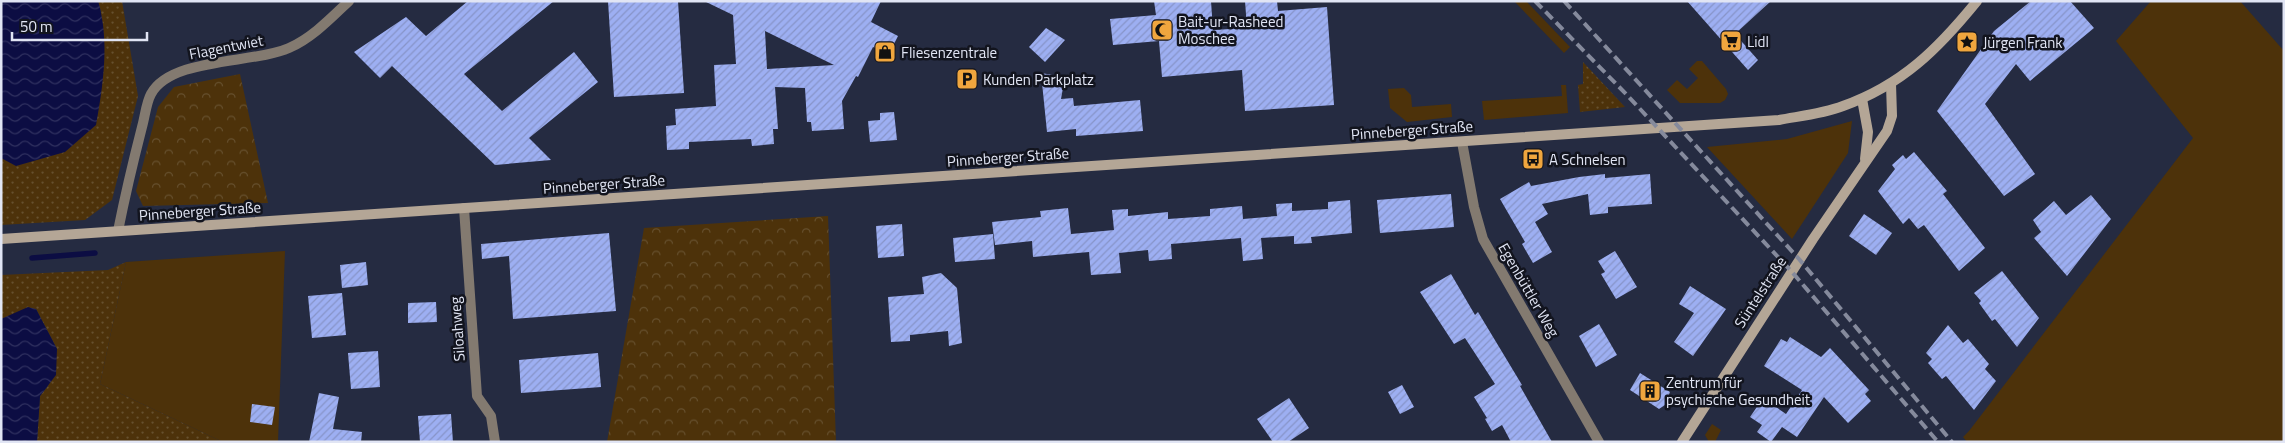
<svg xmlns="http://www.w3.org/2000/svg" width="2285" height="443" font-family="'Titillium Web',sans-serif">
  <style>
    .grass { fill: #4d320a }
    .forest { fill: url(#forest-crowns) }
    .park { fill: url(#park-dots) }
    .water { fill: url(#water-waves) }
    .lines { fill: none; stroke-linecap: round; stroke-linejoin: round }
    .stream { stroke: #0c0d43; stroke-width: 5.5 }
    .building { fill: url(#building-hatch); fill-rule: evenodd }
    .street { stroke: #837a70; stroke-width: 10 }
    .secondary { stroke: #b4a696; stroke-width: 10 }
    .rail { stroke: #858a9c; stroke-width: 4; stroke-dasharray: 10 5; stroke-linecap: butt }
    .labels { text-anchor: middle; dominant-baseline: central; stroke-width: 5; stroke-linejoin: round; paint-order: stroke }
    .poi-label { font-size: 15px; fill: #e1e5f4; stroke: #12141e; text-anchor: start }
    .street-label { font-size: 15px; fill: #e1e5f4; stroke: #12141e }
  </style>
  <defs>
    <pattern id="forest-crowns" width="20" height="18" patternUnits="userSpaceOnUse" patternTransform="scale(1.25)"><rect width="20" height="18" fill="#4d320a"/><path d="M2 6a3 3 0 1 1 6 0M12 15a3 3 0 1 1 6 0" fill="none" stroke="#66502e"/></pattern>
    <pattern id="park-dots" width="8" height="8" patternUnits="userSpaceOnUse" patternTransform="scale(1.25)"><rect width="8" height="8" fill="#4d320a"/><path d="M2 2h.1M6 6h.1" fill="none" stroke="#66502e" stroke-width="1.8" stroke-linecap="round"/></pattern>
    <pattern id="water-waves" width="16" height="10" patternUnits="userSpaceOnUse" patternTransform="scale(1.25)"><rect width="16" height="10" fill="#0c0d43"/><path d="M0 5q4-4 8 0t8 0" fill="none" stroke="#2f305f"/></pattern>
    <pattern id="building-hatch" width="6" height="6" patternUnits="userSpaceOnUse" patternTransform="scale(1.25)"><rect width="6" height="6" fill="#9daff2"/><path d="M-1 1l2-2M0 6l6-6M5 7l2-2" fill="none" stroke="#8794c8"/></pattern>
  </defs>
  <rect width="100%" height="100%" fill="#252b41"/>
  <!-- grass -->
  <g class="grass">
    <polygon points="1514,1 1526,1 1570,47 1564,53"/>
    <polygon points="2151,1 2240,1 2284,51 2284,442 1967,442 1963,437 1969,431 2193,138 2116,41"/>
    <polygon points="1697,61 1702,61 1726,89 1728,94 1725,100 1720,103 1680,103 1667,90 1677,80 1687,89 1698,78 1689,69"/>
    <polygon points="1561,85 1566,85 1568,113 1484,120 1482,101 1562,96"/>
    <polygon points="1404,88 1411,95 1412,107 1451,104 1452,117 1407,122 1390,108 1388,89"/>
    <polygon points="1852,121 1848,153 1792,239 1707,147 1787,139"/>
    <polygon points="285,251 278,442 223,442 100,384 126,262"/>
    <polygon points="1712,424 1721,430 1715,442 1709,442 1705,435"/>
  </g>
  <!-- forest -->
  <g class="forest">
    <polygon points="240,74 268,203 143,206 136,191 158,107 174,87"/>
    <polygon points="828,216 836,442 607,442 644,228"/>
  </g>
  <!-- park -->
  <g class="park">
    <polygon points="98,1 122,1 138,96 112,200 85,220 1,225 1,158 17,165 101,12"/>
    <polygon points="1583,62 1625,107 1580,112 1578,85 1583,84"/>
    <polygon points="126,262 100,384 223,442 37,442 40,396 48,386 57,349 36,309 1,319 1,275 108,270"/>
  </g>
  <!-- water -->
  <g class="water">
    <path d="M1 1H98C110 41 103 85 96 125L65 152 16 166 1 158Z"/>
    <polygon points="28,307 36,309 57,349 56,375 40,396 37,442 1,442 1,319"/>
  </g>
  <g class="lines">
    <!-- stream -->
    <polyline class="stream" points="32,258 95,253"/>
  </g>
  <!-- building -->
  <g class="building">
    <polygon points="468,1 554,1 464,74 502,111 574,52 598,82 529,138 551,160 495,165 392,66 380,78 354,52 406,17 426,36"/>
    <polygon points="608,1 678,1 684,93 614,97"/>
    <path d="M704 1H881L871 22 898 36 889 54 873 47 858 77 856 76 842 101 844 129 812 131 811 122H807L805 88 775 87 778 129H773L774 144 752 146 751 139 689 142V149L667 150 666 126 676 125 675 109 716 106 714 65 736 64 733 15ZM765 31 834 65 767 69Z"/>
    <polygon points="1154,1 1211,1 1213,30 1247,28 1245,1 1277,1 1278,11 1327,7 1334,105 1245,111 1242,70 1162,77 1159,41 1113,45 1110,19 1156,15"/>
    <polygon points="1687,1 1771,1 1735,34 1758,60 1748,70"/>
    <polygon points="2031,1 2070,1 2094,28 2030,81 2016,64 1985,104 2035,174 2004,196 1937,111 1994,31"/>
    <polygon points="1046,28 1065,40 1045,62 1029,47"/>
    <polygon points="1041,73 1065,77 1061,99 1073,98 1074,106 1140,100 1143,131 1076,136 1076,129 1047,132"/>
    <polygon points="894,112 897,140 870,142 868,121 880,120 880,113"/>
    <polygon points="1914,152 1947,191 1943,194 1985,248 1959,271 1924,225 1918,229 1909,218 1903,224 1878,191 1895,169 1892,165 1903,155 1906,159"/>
    <polygon points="1605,174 1605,178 1650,174 1652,204 1608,207 1608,213 1590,215 1588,194 1542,204 1548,214 1535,222 1552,252 1533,263 1522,244 1525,242 1500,199 1529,182 1531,186 1579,177"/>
    <polygon points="1451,194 1454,227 1380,233 1377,200"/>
    <polygon points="2091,195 2111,219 2067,276 2034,238 2041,232 2033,220 2054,201 2066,215"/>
    <polygon points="1350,200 1352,233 1311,237 1312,243 1294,244 1294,236 1261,238 1263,259 1243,261 1241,238 1171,244 1172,259 1149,261 1148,250 1119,253 1121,273 1091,275 1089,252 1033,257 1032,241 995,245 992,222 1041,217 1040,211 1068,208 1071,234 1114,230 1112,210 1128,209 1128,216 1168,212 1168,219 1210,216 1210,209 1242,206 1243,219 1277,216 1276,204 1292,203 1292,211 1328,209 1328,202"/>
    <polygon points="1864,214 1892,233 1876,255 1849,236"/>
    <polygon points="902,224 904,256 878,258 876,226"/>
    <polygon points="609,233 616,311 513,319 509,256 482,259 481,244"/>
    <polygon points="993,234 995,259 955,262 953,238"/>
    <polygon points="1615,251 1637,287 1616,299 1601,274 1605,272 1598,261"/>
    <polygon points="366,262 368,285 342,288 340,265"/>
    <polygon points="2002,271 2039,318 2017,347 1995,319 1992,321 1979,303 1981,301 1974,293"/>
    <polygon points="941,273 957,288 962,343 949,346 948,331 910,335 910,341 891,342 888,297 924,294 922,277"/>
    <polygon points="1451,274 1475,315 1478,312 1522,385 1520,386 1552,442 1511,442 1502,425 1492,431 1485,419 1487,418 1474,397 1495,384 1465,338 1454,344 1420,292"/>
    <polygon points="1690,286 1726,309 1693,356 1674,342 1694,313 1679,304"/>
    <polygon points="342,293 346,335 312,338 308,296"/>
    <polygon points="436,302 437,322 408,323 408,303"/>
    <polygon points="1599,324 1617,355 1596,367 1579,336"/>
    <polygon points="1948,325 1963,343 1968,339 1989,364 1985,369 1996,381 1974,410 1946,376 1942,379 1928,363 1932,359 1926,353"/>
    <polygon points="1790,337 1821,357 1830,348 1869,390 1865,394 1871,401 1848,423 1824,397 1797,437 1782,427 1771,442 1757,432 1762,425 1750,417 1763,398 1786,414 1802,390 1764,366 1781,339 1787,342"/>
    <polygon points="378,351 380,387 351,389 348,353"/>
    <polygon points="598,353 601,387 521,393 519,360"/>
    <polygon points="1640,373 1670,392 1665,405 1659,409 1630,390"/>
    <polygon points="1402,385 1414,407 1400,414 1388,392"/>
    <polygon points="319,393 339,397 333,429 362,432 361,442 309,442"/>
    <polygon points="1289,398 1309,428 1288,442 1273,442 1257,419"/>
    <polygon points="252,404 275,407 272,425 250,422"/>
    <polygon points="451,414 453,442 420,442 418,416"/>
  </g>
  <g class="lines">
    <!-- street -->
    <g class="street">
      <polyline points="1462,142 1474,207 1483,239 1599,442"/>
      <polyline points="464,208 477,396 491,416 495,442"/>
      <path d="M118 231C125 196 133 162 142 127 145 117 146 103 151 94 171 57 253 64 289 48 312 38 331 18 349 1"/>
    </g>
    <!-- secondary -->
    <g class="secondary">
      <polyline points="1862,99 1868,132 1865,159"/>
      <path d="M1 239 1779 120C1800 116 1822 114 1843 106 1902 85 1938 49 1977 1"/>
      <polyline points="1682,442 1813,239 1887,131 1892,116 1891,84"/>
    </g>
    <!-- rail -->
    <g class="rail">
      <polyline points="1535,1 1627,95 1792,272 1938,442"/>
      <polyline points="1564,1 1799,259 1952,442"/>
    </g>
  </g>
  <!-- icons -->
  <defs>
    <g id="mosque-square" transform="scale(1.125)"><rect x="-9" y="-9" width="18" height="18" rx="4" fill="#f0a63e" stroke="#12141e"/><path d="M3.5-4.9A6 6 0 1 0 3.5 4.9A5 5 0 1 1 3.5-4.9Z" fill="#111"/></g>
    <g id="supermarket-square" transform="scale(1.125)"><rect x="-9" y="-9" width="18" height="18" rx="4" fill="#f0a63e" stroke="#12141e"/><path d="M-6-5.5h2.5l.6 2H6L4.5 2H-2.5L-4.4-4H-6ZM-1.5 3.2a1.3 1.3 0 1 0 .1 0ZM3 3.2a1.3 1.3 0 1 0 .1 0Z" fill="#111"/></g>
    <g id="sight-square" transform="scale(1.125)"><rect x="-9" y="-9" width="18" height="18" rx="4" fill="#f0a63e" stroke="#12141e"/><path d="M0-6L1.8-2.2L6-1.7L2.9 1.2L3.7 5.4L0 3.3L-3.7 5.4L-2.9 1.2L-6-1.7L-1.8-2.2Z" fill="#111"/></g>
    <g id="shop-square" transform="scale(1.125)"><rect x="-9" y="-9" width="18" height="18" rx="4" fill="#f0a63e" stroke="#12141e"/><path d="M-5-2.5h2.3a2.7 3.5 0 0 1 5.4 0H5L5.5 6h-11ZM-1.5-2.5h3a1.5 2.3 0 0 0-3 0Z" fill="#111"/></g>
    <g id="parking-square" transform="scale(1.125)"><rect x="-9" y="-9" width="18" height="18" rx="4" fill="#f0a63e" stroke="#12141e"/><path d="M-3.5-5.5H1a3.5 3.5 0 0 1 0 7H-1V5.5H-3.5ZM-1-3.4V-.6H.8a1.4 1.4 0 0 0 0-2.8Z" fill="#111"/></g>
    <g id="bus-square" transform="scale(1.125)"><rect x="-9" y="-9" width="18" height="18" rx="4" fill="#f0a63e" stroke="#12141e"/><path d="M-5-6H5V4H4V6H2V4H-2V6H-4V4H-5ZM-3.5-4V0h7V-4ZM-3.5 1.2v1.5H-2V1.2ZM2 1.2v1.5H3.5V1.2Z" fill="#111"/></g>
    <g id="building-square" transform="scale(1.125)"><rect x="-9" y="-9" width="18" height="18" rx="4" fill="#f0a63e" stroke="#12141e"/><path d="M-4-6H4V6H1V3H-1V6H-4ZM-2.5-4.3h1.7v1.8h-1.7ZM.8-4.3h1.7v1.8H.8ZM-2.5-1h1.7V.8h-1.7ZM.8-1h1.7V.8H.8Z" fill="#111"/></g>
  </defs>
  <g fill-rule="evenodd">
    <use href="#mosque-square" x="1162" y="30"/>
    <use href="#supermarket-square" x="1731" y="41"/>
    <use href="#sight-square" x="1967" y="42"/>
    <use href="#shop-square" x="885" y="52"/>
    <use href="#parking-square" x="967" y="79"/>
    <use href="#bus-square" x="1533" y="159"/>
    <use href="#building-square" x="1650" y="391"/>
  </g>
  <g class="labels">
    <!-- poi labels -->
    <g class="poi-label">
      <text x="1178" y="21">Bait-ur-Rasheed<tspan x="1178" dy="17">Moschee</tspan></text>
      <text x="1747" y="41">Lidl</text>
      <text x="1983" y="42">Jürgen Frank</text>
      <text x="901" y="52">Fliesenzentrale</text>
      <text x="983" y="79">Kunden Parkplatz</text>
      <text x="1549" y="159">A Schnelsen</text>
      <text x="1666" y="382">Zentrum für<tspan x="1666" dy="17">psychische Gesundheit</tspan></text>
    </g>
    <!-- street labels -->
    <g class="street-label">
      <text transform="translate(226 47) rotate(-11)">Flagentwiet</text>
      <text transform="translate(1412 130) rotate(-4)">Pinneberger Straße</text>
      <text transform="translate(1008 157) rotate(-4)">Pinneberger Straße</text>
      <text transform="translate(604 184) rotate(-4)">Pinneberger Straße</text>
      <text transform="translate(200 211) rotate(-4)">Pinneberger Straße</text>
      <text transform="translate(1529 290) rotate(60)">Egenbüttler Weg</text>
      <text transform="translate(1760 292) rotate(-57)">Süntelstraße</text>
      <text transform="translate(457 329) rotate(-94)">Siloahweg</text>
    </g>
  </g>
  <!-- border -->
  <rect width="2285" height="443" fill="none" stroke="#e1e5f4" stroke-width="5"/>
  <!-- scale -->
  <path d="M12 32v8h135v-8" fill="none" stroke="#e1e5f4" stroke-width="2.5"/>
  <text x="20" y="32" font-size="15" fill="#e1e5f4" stroke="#12141e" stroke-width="4" paint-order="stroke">50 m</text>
</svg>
